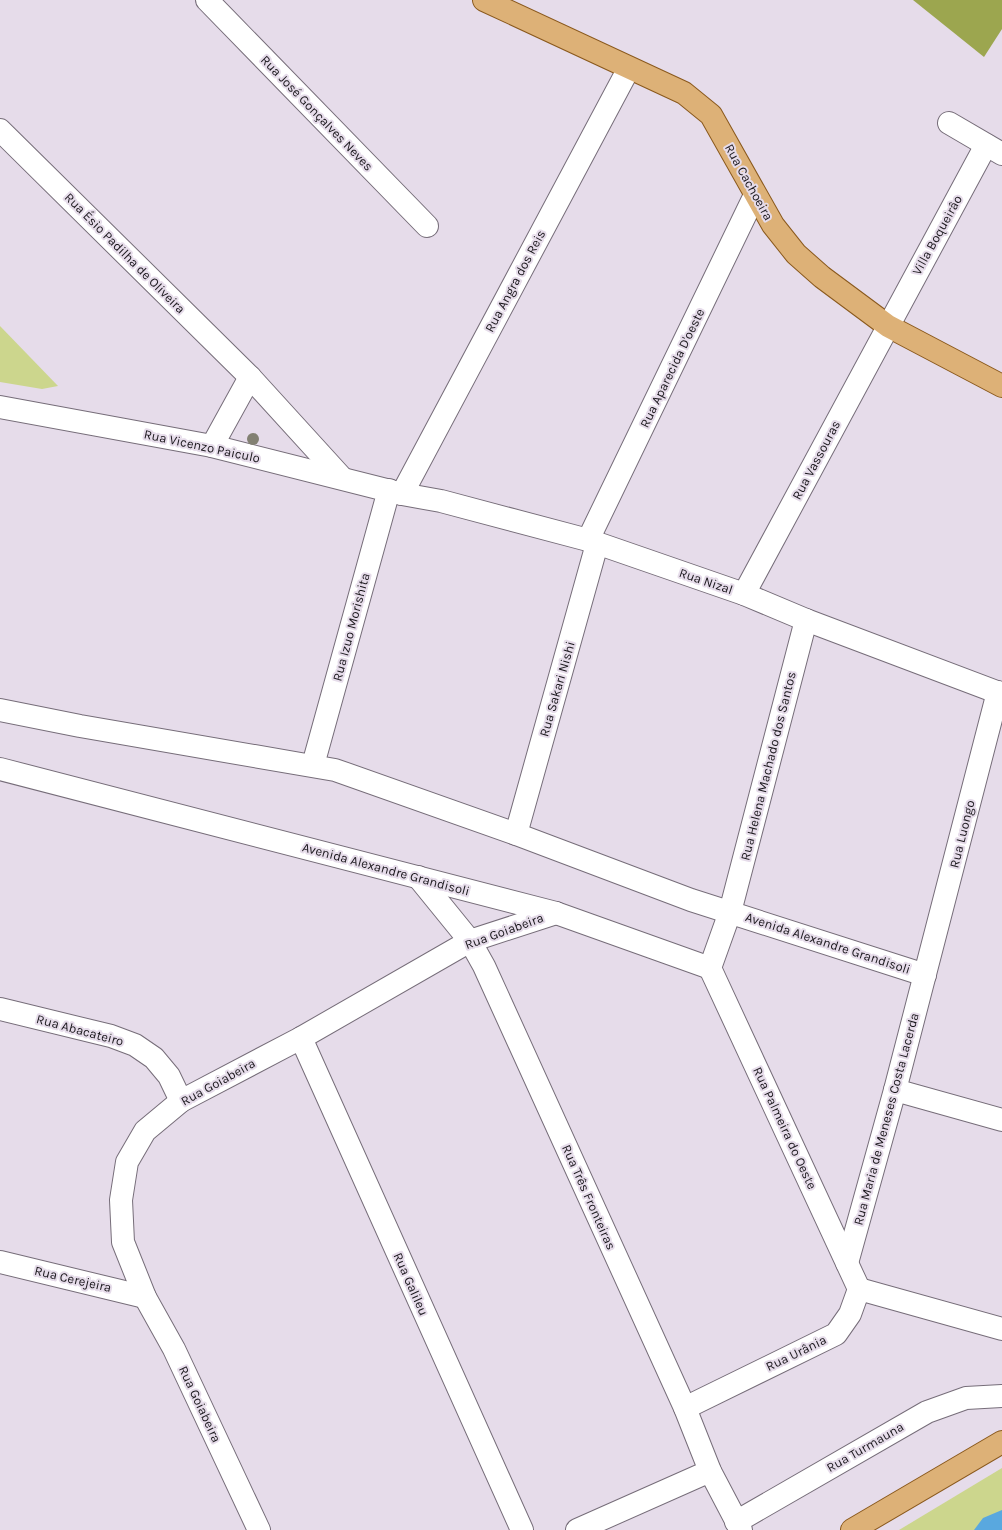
<svg xmlns="http://www.w3.org/2000/svg" width="1002" height="1530" font-family="Karla,sans-serif">
  <style>
    .green { fill: #ccd68d }
    .forest { fill: #9ca64f }
    .water { fill: #59a8df }
    .lines { fill: none; stroke-linecap: round; stroke-linejoin: round }
    .minor-casing { stroke: #766d79; stroke-width: 24 }
    .major-casing { stroke: #8a591d; stroke-width: 24 }
    .minor { stroke: #fff; stroke-width: 22 }
    .major { stroke: #ddb177; stroke-width: 22 }
    .tree { fill: #828072 }
    .labels { text-anchor: middle; dominant-baseline: central; stroke-width: 4; stroke-linejoin: round; paint-order: stroke }
    .street-label { font-size: 13px; fill: #1a171c; stroke: #e6dcea }
  </style>
  <rect width="100%" height="100%" fill="#e6dcea"/>
  <!-- green -->
  <g class="green">
    <polygon points="0,326 58,386 42,389 0,382"/>
    <polygon points="1002,1468 1002,1530 899,1530"/>
  </g>
  <!-- forest -->
  <polygon class="forest" points="913,0 1002,0 1002,29 984,57"/>
  <!-- water -->
  <polygon class="water" points="1002,1510 1002,1530 974,1530 983,1518"/>
  <g class="lines">
    <!-- minor casing -->
    <g class="minor-casing">
      <g id="minor">
        <polyline points="207,0 427,226"/>
        <polyline points="949,123 1002,154"/>
        <polyline points="0,130 250,377 342,478"/>
        <polyline points="0,407 212,446 402,494 441,501 588,540 744,594 806,620 1002,694"/>
        <polyline points="212,446 250,377"/>
        <polyline points="402,494 629,68"/>
        <polyline points="588,540 755,195"/>
        <polyline points="744,594 986,145"/>
        <polyline points="0,710 80,726 335,770 516,834 691,900 925,975"/>
        <polyline points="313,765 389,490"/>
        <polyline points="0,769 556,913 710,968"/>
        <polyline points="516,834 597,544"/>
        <polyline points="418,877 470,941 484,966 685,1408 710,1471 741,1530"/>
        <polyline points="710,968 730,912 806,620"/>
        <polyline points="710,968 859,1289"/>
        <polyline points="0,1009 111,1036 135,1045 154,1058 169,1076 181,1101"/>
        <polyline points="301,1038 522,1530"/>
        <polyline points="895,1090 1002,1120"/>
        <polyline points="0,1262 145,1297"/>
        <polyline points="847,1263 895,1090 998,692"/>
        <polyline points="859,1289 1002,1329"/>
        <polyline points="685,1408 836,1334 850,1314 859,1289"/>
        <polyline points="736,1522 927,1412 966,1398 1002,1396"/>
        <polyline points="259,1530 174,1349 145,1297 123,1242 121,1200 127,1162 145,1131 181,1101 301,1038 470,941 556,913"/>
        <polyline points="577,1530 710,1471"/>
      </g>
    </g>
    <!-- major casing -->
    <g class="major-casing">
      <g id="major">
        <polyline points="484,0 684,93 711,115 773,225 796,254 822,277 888,326 1002,386"/>
        <polyline points="852,1530 1002,1442"/>
      </g>
    </g>
    <!-- minor -->
    <use href="#minor" class="minor"/>
    <!-- major -->
    <use href="#major" class="major"/>
  </g>
  <!-- trees -->
  <circle class="tree" cx="253" cy="439" r="6"/>
  <g class="labels">
    <!-- street labels -->
    <g class="street-label">
      <text transform="translate(317 113) rotate(46)">Rua José Gonçalves Neves</text>
      <text transform="translate(749 182) rotate(61)">Rua Cachoeira</text>
      <text transform="translate(937 235) rotate(-61)">Villa Boqueirâo</text>
      <text transform="translate(125 253) rotate(45)">Rua Ésio Padilha de Oliveira</text>
      <text transform="translate(515 281) rotate(-62)">Rua Angra dos Reis</text>
      <text transform="translate(672 368) rotate(-64)">Rua Aparecida D'oeste</text>
      <text transform="translate(202 446) rotate(12)">Rua Vicenzo Paiculo</text>
      <text transform="translate(816 460) rotate(-62)">Rua Vassouras</text>
      <text transform="translate(706 581) rotate(19)">Rua Nizal</text>
      <text transform="translate(351 627) rotate(-75)">Rua Izuo Morishita</text>
      <text transform="translate(557 689) rotate(-74)">Rua Sakari Nishi</text>
      <text transform="translate(768 766) rotate(-76)">Rua Helena Machado dos Santos</text>
      <text transform="translate(962 834) rotate(-76)">Rua Luongo</text>
      <text transform="translate(386 869) rotate(15)">Avenida Alexandre Grandisoli</text>
      <text transform="translate(504 931) rotate(-20)">Rua Goiabeira</text>
      <text transform="translate(828 943) rotate(18)">Avenida Alexandre Grandisoli</text>
      <text transform="translate(80 1030) rotate(15)">Rua Abacateiro</text>
      <text transform="translate(218 1082) rotate(-29)">Rua Goiabeira</text>
      <text transform="translate(886 1119) rotate(-75)">Rua Maria de Meneses Costa Lacerda</text>
      <text transform="translate(785 1128) rotate(65)">Rua Palmeira do Oeste</text>
      <text transform="translate(589 1197) rotate(66)">Rua Três Fronteiras</text>
      <text transform="translate(73 1279) rotate(13)">Rua Cerejeira</text>
      <text transform="translate(411 1284) rotate(66)">Rua Galileu</text>
      <text transform="translate(796 1353) rotate(-26)">Rua Urânia</text>
      <text transform="translate(200 1404) rotate(65)">Rua Goiabeira</text>
      <text transform="translate(865 1447) rotate(-30)">Rua Turmauna</text>
    </g>
  </g>
</svg>
